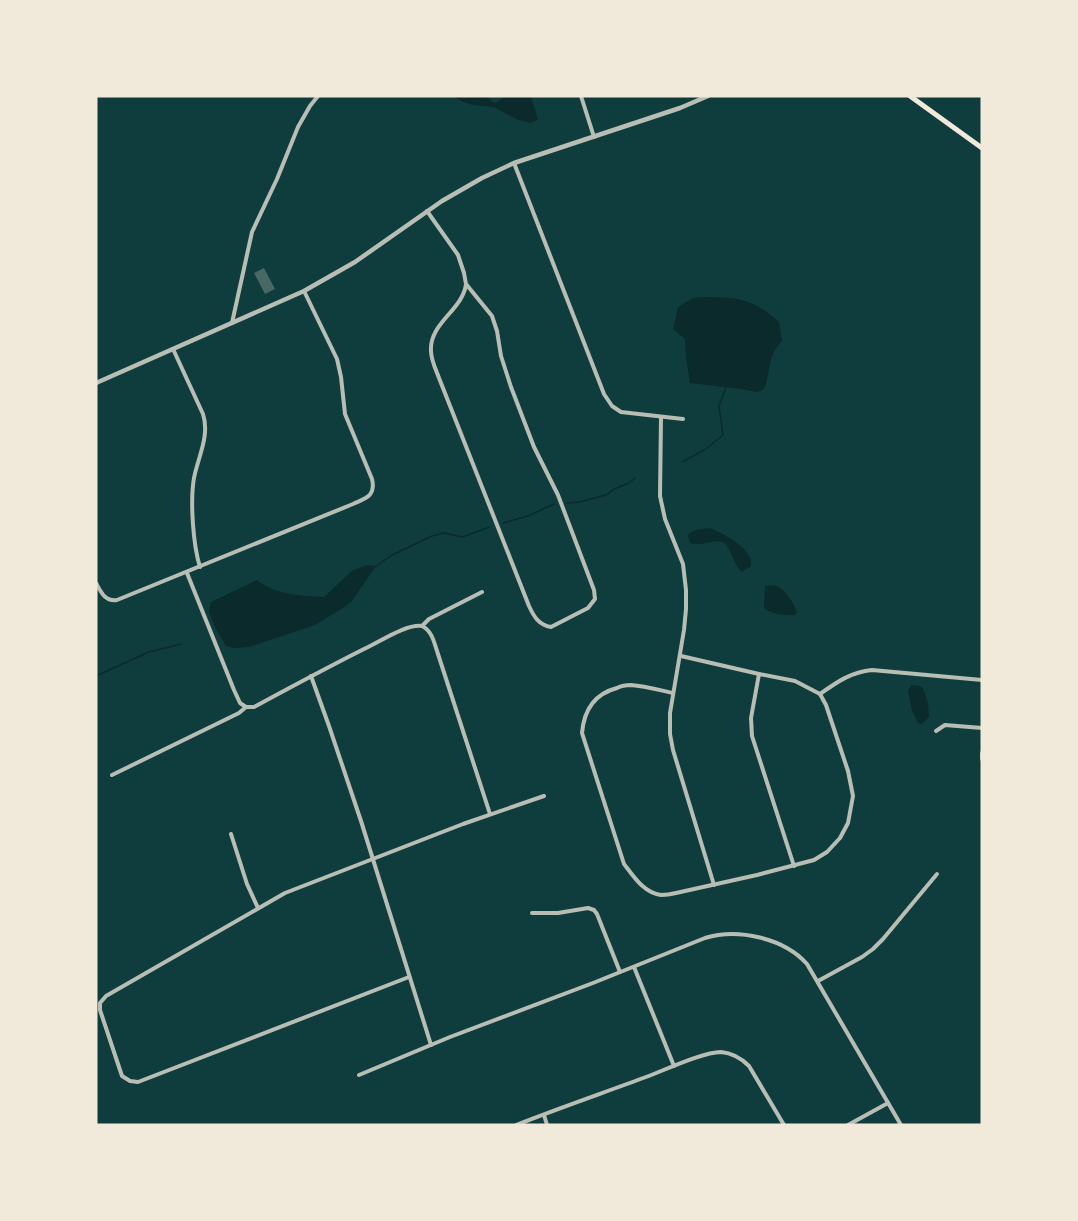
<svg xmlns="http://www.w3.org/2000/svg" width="1078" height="1221" font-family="Lato,sans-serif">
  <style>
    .water { fill: #0a2a2b }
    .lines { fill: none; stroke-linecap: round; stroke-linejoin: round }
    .stream { stroke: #0a2a2b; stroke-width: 1.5 }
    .building { fill: #486865 }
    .minor { stroke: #b8beb3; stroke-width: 4 }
    .tertiary { stroke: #b8beb3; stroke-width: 4.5 }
    .primary { stroke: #f1e9da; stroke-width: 5 }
  </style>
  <rect width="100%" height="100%" fill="#0f3d3e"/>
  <!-- water -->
  <g class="water">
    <polygon points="455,96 487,96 492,102 496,103 505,96 531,96 538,120 530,123 516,119 494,107 472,105 461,101 456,98"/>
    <path d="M700 297C735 297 752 297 779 322L782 341C766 358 772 369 764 389L757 392 741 389 690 383 686 357 685 339 673 329 678 307 693 298Z"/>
    <path d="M710 528C724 534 754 549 751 566L742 572C733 565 733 550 723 542 712 539 701 547 690 543L688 536 689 533 696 530Z"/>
    <path d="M368 565 376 566 351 602 343 608 315 625 249 647 235 648 226 646 215 627 209 612 211 602 257 580C275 595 302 596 324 597L353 570Z"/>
    <path d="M774 585C785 588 793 602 797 612L795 615C786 616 770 614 764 608L765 586Z"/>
    <polygon points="911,685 920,686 923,688 928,703 929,717 922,724 919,724 912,711 908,691"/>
  </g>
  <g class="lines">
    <!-- stream -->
    <g class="stream">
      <polyline points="682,462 706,449 723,435 719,406 726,387"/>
      <polyline points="567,503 579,502 606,495 614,489 629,483 635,478"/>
      <polyline points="503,523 528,516 554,504"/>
      <polyline points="376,566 392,555 432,536 444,533 463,537 489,527"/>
      <polyline points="96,676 149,652 181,644"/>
    </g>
  </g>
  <!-- building -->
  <polygon class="building" points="264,268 275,289 265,294 254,273"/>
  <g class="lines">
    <!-- minor -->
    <g class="minor">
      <polyline points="581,96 594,137"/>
      <polyline points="514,163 604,394 612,406 621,412 683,419"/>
      <path d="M427 211 458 255 464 273 466 284 492 316 497 331 501 356 511 387 534 447 558 495 594 590 595 599 588 608 551 627C539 625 534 617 529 606L439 378C436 370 431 360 431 351 429 323 463 310 466 284"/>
      <polyline points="232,323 252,232 277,179 298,127 310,106 318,96"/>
      <path d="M173 349 203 414C210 436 198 457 194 478 190 501 193 545 200 567"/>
      <polyline points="661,417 660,496 665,519 683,564 686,590 686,609 684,630 670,713 670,734 673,750 714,885"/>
      <polyline points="187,573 234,690 240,703 246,707"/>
      <path d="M96 583C101 592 105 602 117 600L353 504C366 498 376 496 372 479L345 414 341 377 337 359 304 291"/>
      <path d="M422 626C432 631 434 642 437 651L490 814"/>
      <polyline points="759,674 751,718 752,736 794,866"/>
      <polyline points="311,676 329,726 361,821 431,1045"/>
      <path d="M673 693C659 690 645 686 631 685 626 685 621 686 617 688 594 694 584 710 582 733L624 864C634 877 644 893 661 895 666 895 672 894 676 893L757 875 814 860 827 852 840 838 848 823 853 796 848 771 826 705 820 694 795 681 759 674 681 656"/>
      <path d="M820 694C837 682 851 672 872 670L982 680"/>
      <polyline points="936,731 945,725 982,728"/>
      <polyline points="982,753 982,759"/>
      <path d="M112 775 239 713 246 707H254C291 687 328 667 366 648 381 641 406 624 422 626L429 619 482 592"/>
      <polyline points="231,834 247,884 258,908"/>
      <polyline points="532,913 558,913 588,908 594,910 597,914 620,972"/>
      <polyline points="634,967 674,1066"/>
      <polyline points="409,977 138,1082 130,1081 122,1076 100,1010 100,1003 106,996 285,893 463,824 544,796"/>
      <polyline points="818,981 862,957 873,949 883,939 937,874"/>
      <path d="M359 1075 450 1037 593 983 705 938C738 928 784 938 807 964L901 1125"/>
      <polyline points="544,1115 547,1125"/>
      <path d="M516 1125C559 1108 603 1093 646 1077 665 1070 703 1052 721 1052 733 1053 741 1058 749 1066L784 1125"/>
      <polyline points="848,1125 888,1103"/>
    </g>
    <!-- tertiary -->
    <polyline class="tertiary" points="96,383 304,291 355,262 442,201 482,178 514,163 680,108 708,96"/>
    <!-- primary -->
    <polyline class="primary" points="910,96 982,148"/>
  </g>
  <!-- border -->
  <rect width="1078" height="1221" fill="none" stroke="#f1e9da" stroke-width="195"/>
</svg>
